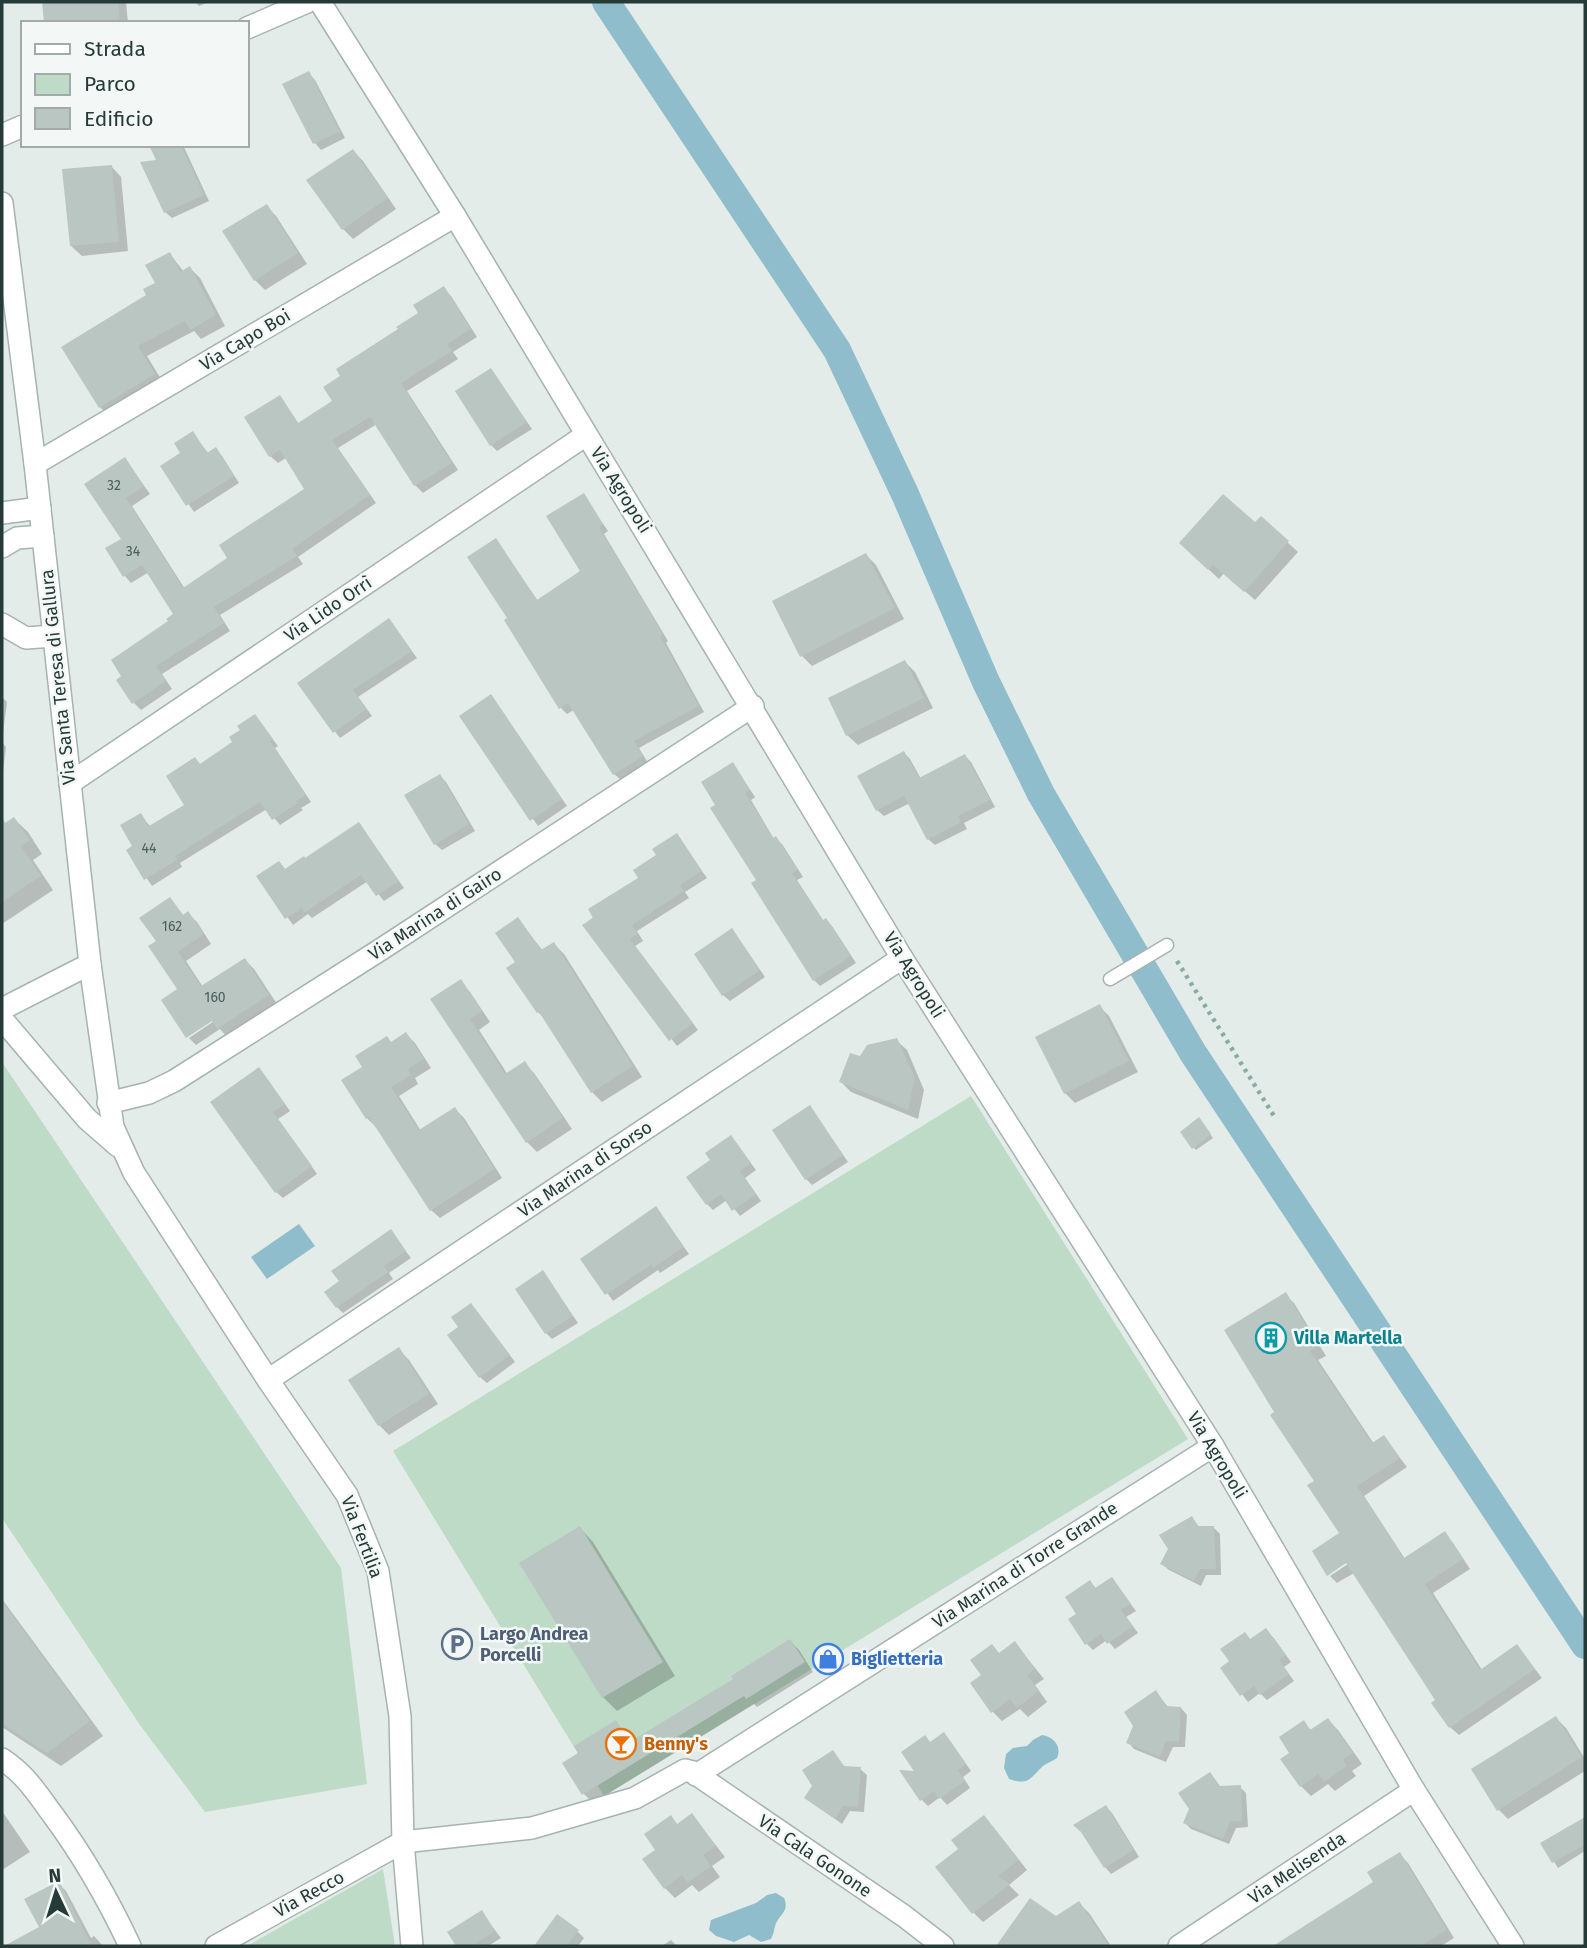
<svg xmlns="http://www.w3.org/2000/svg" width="1587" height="1948" font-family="'Fira Sans',sans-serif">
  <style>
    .green { fill: #bedbc8 }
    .water { fill: #90bdcb }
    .shadow { fill: #0003 }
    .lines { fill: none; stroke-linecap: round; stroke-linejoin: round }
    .canal { stroke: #90bdcb; stroke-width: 28 }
    .building { fill: #b9c6c2 }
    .lane-casing { stroke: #a6b3b0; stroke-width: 15 }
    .street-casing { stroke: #a6b3b0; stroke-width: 24 }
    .path { stroke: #87aca4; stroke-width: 4.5; stroke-dasharray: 3.5 5; stroke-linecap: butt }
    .lane { stroke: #fff; stroke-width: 12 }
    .street { stroke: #fff; stroke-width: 21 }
    .labels { text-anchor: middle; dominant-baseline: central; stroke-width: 5; stroke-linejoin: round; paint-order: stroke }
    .number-label { font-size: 14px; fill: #4a5e5a }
    .street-label { font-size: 18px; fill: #253b37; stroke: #f3f8f6 }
    .culture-label { font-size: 18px; font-weight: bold; fill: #0d838f; stroke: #f3f8f6; text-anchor: start }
    .service-label { font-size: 18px; font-weight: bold; fill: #4e5e75; stroke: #f3f8f6; text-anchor: start }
    .shop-label { font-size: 18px; font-weight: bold; fill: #366cbe; stroke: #f3f8f6; text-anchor: start }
    .food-label { font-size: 18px; font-weight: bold; fill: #c56008; stroke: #f3f8f6; text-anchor: start }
  </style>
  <rect width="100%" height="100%" fill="#e3ece9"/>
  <!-- green -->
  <g class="green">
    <polygon points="2,1062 341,1568 367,1784 205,1812 140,1725 2,1518"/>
    <polygon points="971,1096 1188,1439 604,1796 393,1451"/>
    <polygon points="383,1869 395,1946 247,1946"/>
  </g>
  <!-- water -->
  <g class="water">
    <polygon points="299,1224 315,1246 267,1279 251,1257"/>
    <path d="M1042 1735C1054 1737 1062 1746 1057 1758 1052 1762 1045 1763 1041 1768 1029 1780 1028 1785 1009 1779L1004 1768 1006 1754 1013 1748 1027 1746 1033 1740Z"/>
    <path d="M776 1893 784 1898C790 1912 779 1914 775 1926 774 1931 773 1935 771 1939L761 1942 749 1935 734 1942 716 1936 709 1930 711 1920 756 1903 767 1895Z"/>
  </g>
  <!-- shadow -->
  <g class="shadow">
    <polygon points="43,2 126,2 128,23 45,23"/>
    <polygon points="195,2 209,2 199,6"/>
    <polygon points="308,73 315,80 345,138 321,150 315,143"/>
    <polygon points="150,145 183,145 209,201 172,218 165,212 158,162"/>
    <polygon points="353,151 363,161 396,209 353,239 343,229 309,181"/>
    <polygon points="111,166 121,177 128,251 82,256 71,246"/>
    <polygon points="266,206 276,216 307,264 265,290 255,280"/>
    <polygon points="170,254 184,272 190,268 200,278 225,326 201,339 194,331 147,356 164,384 110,417 100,407 149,296 157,284"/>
    <polygon points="443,288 451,296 477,337 453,352 458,359 407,391 458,470 423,493 415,485 377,424 338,448 376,503 298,557 303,564 220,615 230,631 162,674 172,689 141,710 134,703 176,614 149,572 131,583 124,575 125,459 150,494 132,506 185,589 230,559 307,490 286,458 278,463 270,456 280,397 299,424 334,402"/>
    <polygon points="491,370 532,429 497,451 491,445"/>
    <polygon points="193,434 209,454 216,450 222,456 239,483 194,512 163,467 182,454"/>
    <polygon points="583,495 608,531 604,534 668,641 666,643 704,712 639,748 648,763 621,780 614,774 574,710 567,714 561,708 510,619 496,541 538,601 583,571"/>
    <polygon points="1261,518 1298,552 1255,600 1224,573 1219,579 1191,553 1255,525"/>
    <polygon points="866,555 876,565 904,619 812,666 802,656"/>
    <polygon points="389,621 417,658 358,697 372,716 340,738 299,684"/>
    <polygon points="905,662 915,672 933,708 858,745 847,735"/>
    <polygon points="491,696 567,806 538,826 461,716"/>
    <polygon points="2,697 7,702 2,741"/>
    <polygon points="255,716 278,746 275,748 311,802 301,808 303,810 280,825 267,809 180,863 182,867 152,886 128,851 135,847 140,815 151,827 187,806 201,766 235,742"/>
    <polygon points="2,742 6,747 2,781"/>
    <polygon points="904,753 910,759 921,779 965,756 971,762 995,807 964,823 967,829 935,845 928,839 910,803 884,816 877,810"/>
    <polygon points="733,764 755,797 751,800 774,839 782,844 803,877 797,880 824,922 826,920 832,926 856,963 820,986 814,980 717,805"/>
    <polygon points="440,776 446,782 475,831 442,850 435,844"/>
    <polygon points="14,819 28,832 42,854 33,860 53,890 2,924 2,827"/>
    <polygon points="359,824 404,888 384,901 368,881 312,918 308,914 293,925 259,877 279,863 286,870 305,860"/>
    <polygon points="676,835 707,878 685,892 689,898 637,931 643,941 635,946 698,1030 677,1046 584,925 640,878"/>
    <polygon points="170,899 184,916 188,914 197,922 211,944 186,961 203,987 245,960 254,969 277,1004 227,1037 220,1029 196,1045 189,1038 220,1017 180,990 158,941"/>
    <polygon points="518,919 543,951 554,944 564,954 642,1077 602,1102 592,1092 548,1022 538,1012 517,962"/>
    <polygon points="732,930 765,977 730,1001 723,995"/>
    <polygon points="460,982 470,992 490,1022 479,1030 508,1075 524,1063 534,1073 572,1129 537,1152 527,1142 433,1000"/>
    <polygon points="1099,1006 1109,1016 1138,1072 1075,1103 1065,1093"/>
    <polygon points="406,1034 415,1043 431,1068 415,1078 418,1084 399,1096 421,1131 455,1109 464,1118 502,1178 440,1218 431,1210 376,1127 367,1118 364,1068"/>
    <polygon points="896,1040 907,1050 924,1090 918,1119 851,1092 841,1082 861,1058"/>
    <polygon points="265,1076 290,1111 278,1119 317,1174 283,1198 276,1192"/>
    <polygon points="810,1107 848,1162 812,1185 806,1179"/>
    <polygon points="1201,1122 1213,1138 1196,1150 1193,1147"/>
    <polygon points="731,1137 756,1170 745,1178 761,1201 740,1216 727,1200 713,1210 707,1204 712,1160"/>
    <polygon points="656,1208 689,1254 660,1273 658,1270 613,1301 583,1259"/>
    <polygon points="391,1232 411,1258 389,1273 393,1279 343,1313 337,1307 341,1282"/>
    <polygon points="543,1272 578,1323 552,1339 546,1333"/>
    <polygon points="1285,1295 1294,1303 1326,1356 1318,1360 1374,1444 1384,1437 1407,1467 1364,1496 1405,1559 1445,1534 1453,1543 1470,1569 1433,1593 1482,1670 1517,1646 1542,1678 1459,1735 1450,1727 1438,1700 1354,1573 1337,1583 1330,1576 1354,1560 1316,1481 1276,1413"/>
    <polygon points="477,1312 515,1362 487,1383 480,1377"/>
    <polygon points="399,1350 409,1360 438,1404 389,1435 379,1425"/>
    <polygon points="1192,1518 1200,1528 1213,1527 1220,1534 1221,1575 1206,1575 1201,1586 1169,1570 1162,1564"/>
    <polygon points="580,1528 593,1542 675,1676 617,1711 603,1697"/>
    <polygon points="1112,1579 1136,1611 1126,1617 1138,1633 1115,1649 1107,1640 1093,1650 1086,1643 1079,1614 1090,1582 1097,1589"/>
    <polygon points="2,1599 103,1736 61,1766 2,1727"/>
    <polygon points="1273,1637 1291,1662 1284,1667 1294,1681 1267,1700 1260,1693 1248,1702 1222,1668 1251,1641"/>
    <polygon points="790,1641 799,1650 813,1672 757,1707 754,1704 593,1803 584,1794 564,1764 581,1753 616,1722 632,1743 736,1679"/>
    <polygon points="1015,1643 1044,1679 1035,1685 1047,1702 1028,1717 1020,1709 1002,1721 992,1711 983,1676 1000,1654"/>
    <polygon points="1156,1692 1168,1707 1181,1708 1187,1715 1185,1747 1173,1747 1166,1762 1134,1749 1128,1742"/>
    <polygon points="1556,1718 1566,1728 1585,1759 1585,1771 1508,1819 1498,1809"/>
    <polygon points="1328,1720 1338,1730 1362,1764 1352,1771 1356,1776 1335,1791 1328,1784 1311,1796 1301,1786 1292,1754 1303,1722 1312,1731"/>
    <polygon points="950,1741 971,1771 963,1777 970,1788 947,1805 940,1797 928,1806 922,1800 917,1773"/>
    <polygon points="833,1752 845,1768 860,1769 867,1775 864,1812 850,1811 842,1824 806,1798"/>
    <polygon points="1210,1774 1221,1788 1240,1787 1246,1793 1248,1827 1236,1828 1229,1844 1191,1829 1185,1823"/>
    <polygon points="1106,1807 1112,1813 1139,1857 1111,1874 1105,1867"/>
    <polygon points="2,1811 30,1852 2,1870"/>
    <polygon points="692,1815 725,1857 712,1866 720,1877 699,1892 692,1885 675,1898 665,1888 657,1850 670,1817 678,1825"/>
    <polygon points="1585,1818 1585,1851 1558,1868 1543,1844"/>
    <polygon points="993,1827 1027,1870 1009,1885 1019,1895 983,1922 973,1912"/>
    <polygon points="1400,1855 1408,1863 1454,1938 1441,1946 1276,1946 1376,1883"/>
    <polygon points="58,1883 66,1891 91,1938 94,1936 103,1946 8,1946 41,1928"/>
    <polygon points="1079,1903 1089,1913 1111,1946 1008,1946 1002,1940 1056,1918"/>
    <polygon points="481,1912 501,1938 488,1946 458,1946 449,1932"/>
    <polygon points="578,1932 584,1938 578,1946 541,1946 538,1943"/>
    <polygon points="671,1940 677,1946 662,1946"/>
  </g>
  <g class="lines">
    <!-- canal -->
    <polyline class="canal" points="606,2 837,350 905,494 986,682 1041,794 1193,1053 1585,1645"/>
  </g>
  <!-- building -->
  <g class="building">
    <polygon points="42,2 118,2 120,23 44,23"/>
    <polygon points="309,71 340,132 313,144 282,84"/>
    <polygon points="149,145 181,145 204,195 164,213 140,162 156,160"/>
    <polygon points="353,149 388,198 342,230 306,180"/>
    <polygon points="112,165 119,242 70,246 62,169"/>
    <polygon points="267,204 298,253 254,281 222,231"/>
    <polygon points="170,252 180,272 190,266 216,315 190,330 185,321 138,346 155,374 99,408 61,347 146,295 143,289 155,283 145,265"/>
    <polygon points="444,286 471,329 447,344 452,351 401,383 452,463 414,486 370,417 332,440 370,495 292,549 297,556 214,607 224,623 156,666 166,681 132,704 116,680 121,676 111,660 168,621 166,619 173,614 142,565 123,577 105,548 121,539 84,484 125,457 144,486 126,498 183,588 227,558 219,545 304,489 280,450 269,457 244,417 280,395 298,423 332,401 323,387 340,376 336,369 398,329 396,327 418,313 413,305"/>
    <polygon points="491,368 527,422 490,446 455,391"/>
    <polygon points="193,431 207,453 216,447 234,476 186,506 160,466 180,453 174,443"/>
    <polygon points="584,493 603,524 599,527 663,634 660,636 699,706 634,741 643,756 613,775 568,703 559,709 504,620 507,618 467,557 496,538 537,600 580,571 546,516"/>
    <polygon points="1223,494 1255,522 1261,516 1289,541 1244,592 1213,565 1208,570 1179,543"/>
    <polygon points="866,553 895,608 800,657 772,601"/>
    <polygon points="389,618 412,651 353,690 367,709 333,733 297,683"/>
    <polygon points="905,660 924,698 846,736 828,698"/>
    <polygon points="491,694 562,799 530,821 459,716"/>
    <polygon points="255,714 273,739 270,741 306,795 296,801 298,803 272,820 260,802 175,856 177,860 144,880 126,850 132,846 120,825 141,813 149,826 184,805 166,776 195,757 200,764 232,742 229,737 240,730 237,726"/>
    <polygon points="904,751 919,778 965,754 990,800 958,816 961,822 927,840 904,796 876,811 857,776"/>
    <polygon points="733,762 750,790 745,793 773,838 776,836 798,870 792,873 823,920 826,918 851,956 813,981 751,883 756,880 710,808 715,805 701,782"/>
    <polygon points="440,774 469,824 434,845 404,795"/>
    <polygon points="2,817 5,823 14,817 30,840 21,846 41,876 2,902"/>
    <polygon points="359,822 399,881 376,896 361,875 304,913 302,908 285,919 256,876 279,861 285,869 304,856 305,858"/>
    <polygon points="677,833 702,871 680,885 684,891 632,925 638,934 630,939 693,1023 669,1041 582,925 593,918 588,909 638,878 633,870 656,855 652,849"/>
    <polygon points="170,897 183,915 188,911 204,934 178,952 201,986 245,958 269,995 217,1029 212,1021 186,1038 161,1000 177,989 148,946 156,941 139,918"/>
    <polygon points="518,917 541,950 554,942 633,1066 591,1093 539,1012 537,1013 506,968 515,962 495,933"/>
    <polygon points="732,928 760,970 722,996 694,954"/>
    <polygon points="461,979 482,1011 470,1019 505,1074 525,1061 563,1118 526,1143 430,999"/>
    <polygon points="1100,1004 1129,1061 1064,1094 1035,1037"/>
    <polygon points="406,1032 424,1059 408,1069 411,1075 391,1087 419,1130 455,1107 495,1169 430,1211 369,1117 366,1119 341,1080 362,1067 355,1056 387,1036 391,1042"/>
    <polygon points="897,1038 915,1078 908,1110 839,1082 850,1053 860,1056 867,1045"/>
    <polygon points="259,1067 285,1104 273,1112 312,1166 275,1193 210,1102"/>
    <polygon points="810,1105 843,1155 805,1180 772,1130"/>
    <polygon points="1199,1117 1211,1134 1192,1149 1180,1132"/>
    <polygon points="731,1135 751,1163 740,1171 756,1194 732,1211 721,1194 706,1205 686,1177 710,1160 705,1153"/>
    <polygon points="656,1206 684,1247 653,1268 651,1265 605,1295 580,1259"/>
    <polygon points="391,1229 406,1251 384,1266 388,1272 336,1308 324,1292 339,1281 331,1271"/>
    <polygon points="543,1270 573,1316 545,1334 515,1289"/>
    <polygon points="1286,1292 1318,1346 1310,1351 1372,1443 1384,1435 1400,1458 1357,1486 1404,1558 1445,1531 1463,1559 1425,1584 1480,1670 1517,1644 1535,1669 1449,1728 1431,1703 1435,1700 1346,1563 1327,1576 1312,1551 1339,1533 1307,1485 1314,1481 1270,1415 1274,1412 1224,1330"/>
    <polygon points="471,1303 510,1355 479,1378 447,1335 458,1327 451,1317"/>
    <polygon points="399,1347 429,1394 378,1426 348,1380"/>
    <polygon points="1192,1516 1198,1526 1214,1526 1216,1569 1200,1569 1194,1581 1160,1564 1168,1549 1159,1535"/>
    <polygon points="580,1526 663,1662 602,1698 519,1563"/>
    <polygon points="1112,1577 1131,1604 1121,1610 1133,1626 1107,1644 1101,1634 1085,1645 1068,1619 1076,1614 1065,1597 1090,1580 1095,1588"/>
    <polygon points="2,1601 90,1721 47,1753 2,1724"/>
    <polygon points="1266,1628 1286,1655 1279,1660 1289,1674 1260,1695 1254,1686 1240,1696 1220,1668 1229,1661 1220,1649 1245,1632 1250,1639"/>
    <polygon points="790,1639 805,1662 746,1699 744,1696 582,1795 562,1763 578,1753 574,1746 616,1720 630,1742 733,1679 731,1676"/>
    <polygon points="1015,1641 1035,1669 1027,1675 1039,1691 1017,1708 1010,1699 991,1713 970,1683 981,1675 970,1660 992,1644 999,1653"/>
    <polygon points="1156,1690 1166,1706 1181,1707 1179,1742 1166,1741 1160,1757 1126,1743 1133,1726 1124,1712"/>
    <polygon points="1556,1716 1582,1757 1497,1811 1471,1769"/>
    <polygon points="1328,1718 1353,1753 1343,1760 1347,1766 1324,1782 1318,1774 1300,1787 1280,1759 1289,1753 1279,1737 1304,1720 1310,1730"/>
    <polygon points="944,1732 966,1764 958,1770 965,1781 939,1799 934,1791 920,1801 899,1770 914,1771 901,1752 925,1735 930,1742"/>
    <polygon points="833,1750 844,1766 861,1767 858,1807 843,1806 835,1819 804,1798 812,1786 802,1770"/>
    <polygon points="1210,1772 1220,1786 1241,1785 1242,1821 1230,1822 1223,1839 1183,1823 1189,1809 1178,1793"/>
    <polygon points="1106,1805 1134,1850 1104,1868 1081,1832 1073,1825"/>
    <polygon points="692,1813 716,1846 703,1855 711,1866 688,1883 682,1875 664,1889 642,1859 655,1850 644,1834 671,1815 677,1824"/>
    <polygon points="984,1815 1019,1860 998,1876 1010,1884 972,1914 935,1867 958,1849 951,1840"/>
    <polygon points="1585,1817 1585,1845 1552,1863 1540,1843"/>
    <polygon points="1400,1852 1447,1930 1420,1946 1273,1946 1373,1882 1367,1872"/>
    <polygon points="59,1881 92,1946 4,1946 39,1927 24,1899"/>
    <polygon points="1030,1898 1056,1916 1079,1901 1109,1946 996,1946"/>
    <polygon points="482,1910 495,1931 472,1946 456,1946 447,1932"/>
    <polygon points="557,1914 579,1930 567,1946 534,1946"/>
  </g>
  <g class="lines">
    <!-- lane casing -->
    <g class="lane-casing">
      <polyline id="lane" points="1110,979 1167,945"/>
    </g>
    <!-- street casing -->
    <g class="street-casing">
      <g id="street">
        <polyline points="320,2 455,216 902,958 1213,1446 1414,1790 1513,1946"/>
        <polyline points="247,28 307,2"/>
        <polyline points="2,135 23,126"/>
        <polyline points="2,203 35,464 90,964 113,1127 134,1173 268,1380 347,1495 378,1571 400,1716 403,1842 412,1946"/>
        <polyline points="35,464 455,216"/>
        <polyline points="2,513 40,508"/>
        <polyline points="2,547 17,538 43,536"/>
        <polyline points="2,624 26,638 53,636"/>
        <polyline points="70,783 586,435"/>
        <polyline points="2,1009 90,964"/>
        <polyline points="2,1019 87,1119 118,1146"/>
        <polyline points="108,1103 149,1093 174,1081 380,950 753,706"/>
        <polyline points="268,1380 902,958"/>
        <path d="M2 1759C26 1775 36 1792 53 1815 84 1857 108 1899 130 1946"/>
        <polyline points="696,1775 1213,1446"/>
        <polyline points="216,1946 403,1842 532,1828 635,1798 685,1770 693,1772 904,1916 943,1946"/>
        <polyline points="1179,1946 1414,1790"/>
      </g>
    </g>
    <!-- path -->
    <polyline class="path" points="1177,961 1274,1116"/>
    <!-- lane -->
    <use href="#lane" class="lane"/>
    <!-- street -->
    <use href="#street" class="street"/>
  </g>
  <!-- icons -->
  <defs>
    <g id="building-ring" transform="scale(1.575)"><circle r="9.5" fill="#f3f8f6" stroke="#0f9aa8" stroke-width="1.5"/><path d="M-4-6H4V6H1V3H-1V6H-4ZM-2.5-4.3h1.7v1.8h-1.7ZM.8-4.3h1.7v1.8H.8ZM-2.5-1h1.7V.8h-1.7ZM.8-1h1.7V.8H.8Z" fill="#0f9aa8"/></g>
    <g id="parking-ring" transform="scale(1.575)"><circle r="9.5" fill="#f3f8f6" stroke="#5c6f8a" stroke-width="1.5"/><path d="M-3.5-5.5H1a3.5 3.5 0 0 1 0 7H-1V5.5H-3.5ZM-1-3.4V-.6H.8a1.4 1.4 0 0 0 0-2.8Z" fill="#5c6f8a"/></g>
    <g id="shop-ring" transform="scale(1.575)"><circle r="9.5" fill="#f3f8f6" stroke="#3f7fe0" stroke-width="1.5"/><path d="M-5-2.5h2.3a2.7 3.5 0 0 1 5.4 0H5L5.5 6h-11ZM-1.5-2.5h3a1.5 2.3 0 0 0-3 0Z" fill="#3f7fe0"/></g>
    <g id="bar-ring" transform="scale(1.575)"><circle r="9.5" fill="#f3f8f6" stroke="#e8710a" stroke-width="1.5"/><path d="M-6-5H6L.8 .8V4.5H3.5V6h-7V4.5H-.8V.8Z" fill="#e8710a"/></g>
  </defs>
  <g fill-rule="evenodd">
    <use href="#building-ring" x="1271" y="1338"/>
    <use href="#parking-ring" x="457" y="1644"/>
    <use href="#shop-ring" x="828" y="1659"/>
    <use href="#bar-ring" x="621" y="1744"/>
  </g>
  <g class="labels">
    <!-- number labels -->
    <g class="number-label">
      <text x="114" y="485">32</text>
      <text x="133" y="551">34</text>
      <text x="149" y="848">44</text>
      <text x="172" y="926">162</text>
      <text x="215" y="997">160</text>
    </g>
    <!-- street labels -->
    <g class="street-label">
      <text transform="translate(245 340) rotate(-31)">Via Capo Boi</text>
      <text transform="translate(621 490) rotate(58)">Via Agropoli</text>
      <text transform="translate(328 609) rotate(-34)">Via Lido Orrì</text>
      <text transform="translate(58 677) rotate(-96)">Via Santa Teresa di Gallura</text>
      <text transform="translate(435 914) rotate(-33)">Via Marina di Gairo</text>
      <text transform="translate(914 975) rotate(58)">Via Agropoli</text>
      <text transform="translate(585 1169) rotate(-34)">Via Marina di Sorso</text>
      <text transform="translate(1217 1455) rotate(59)">Via Agropoli</text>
      <text transform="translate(362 1537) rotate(69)">Via Fertilia</text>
      <text transform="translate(1025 1565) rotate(-33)">Via Marina di Torre Grande</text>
      <text transform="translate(815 1856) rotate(34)">Via Cala Gonone</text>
      <text transform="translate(1297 1868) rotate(-34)">Via Melisenda</text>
      <text transform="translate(309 1894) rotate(-29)">Via Recco</text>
    </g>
    <!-- culture labels -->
    <g class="culture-label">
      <text x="1294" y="1338">Villa Martella</text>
    </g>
    <!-- service labels -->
    <g class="service-label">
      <text x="480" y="1634">Largo Andrea<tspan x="480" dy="21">Porcelli</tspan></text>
    </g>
    <!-- shop labels -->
    <g class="shop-label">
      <text x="851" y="1659">Biglietteria</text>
    </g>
    <!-- food labels -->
    <g class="food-label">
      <text x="644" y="1744">Benny's</text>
    </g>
  </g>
  <!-- border -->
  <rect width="1587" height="1948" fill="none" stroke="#253b37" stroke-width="7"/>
  <!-- legend -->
  <rect x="21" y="21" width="228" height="126" fill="#f3f8f6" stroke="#a1acaa" stroke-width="2"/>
  <rect x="35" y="44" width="35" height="10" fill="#ffffff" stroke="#a1acaa" stroke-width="2"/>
  <text x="84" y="56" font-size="21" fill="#253b37">Strada</text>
  <rect x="35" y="74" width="35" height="21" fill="#bedbc8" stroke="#a1acaa" stroke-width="2"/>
  <text x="84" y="91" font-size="21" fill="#253b37">Parco</text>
  <rect x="35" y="108" width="35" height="21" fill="#b9c6c2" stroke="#a1acaa" stroke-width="2"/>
  <text x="84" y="126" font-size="21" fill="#253b37">Edificio</text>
  <!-- north arrow -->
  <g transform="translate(56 1892) rotate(356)" stroke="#f3f8f6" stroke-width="5" paint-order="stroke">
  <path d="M0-5L12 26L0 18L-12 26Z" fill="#253b37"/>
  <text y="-10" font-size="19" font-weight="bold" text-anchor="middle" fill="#253b37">N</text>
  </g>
</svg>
